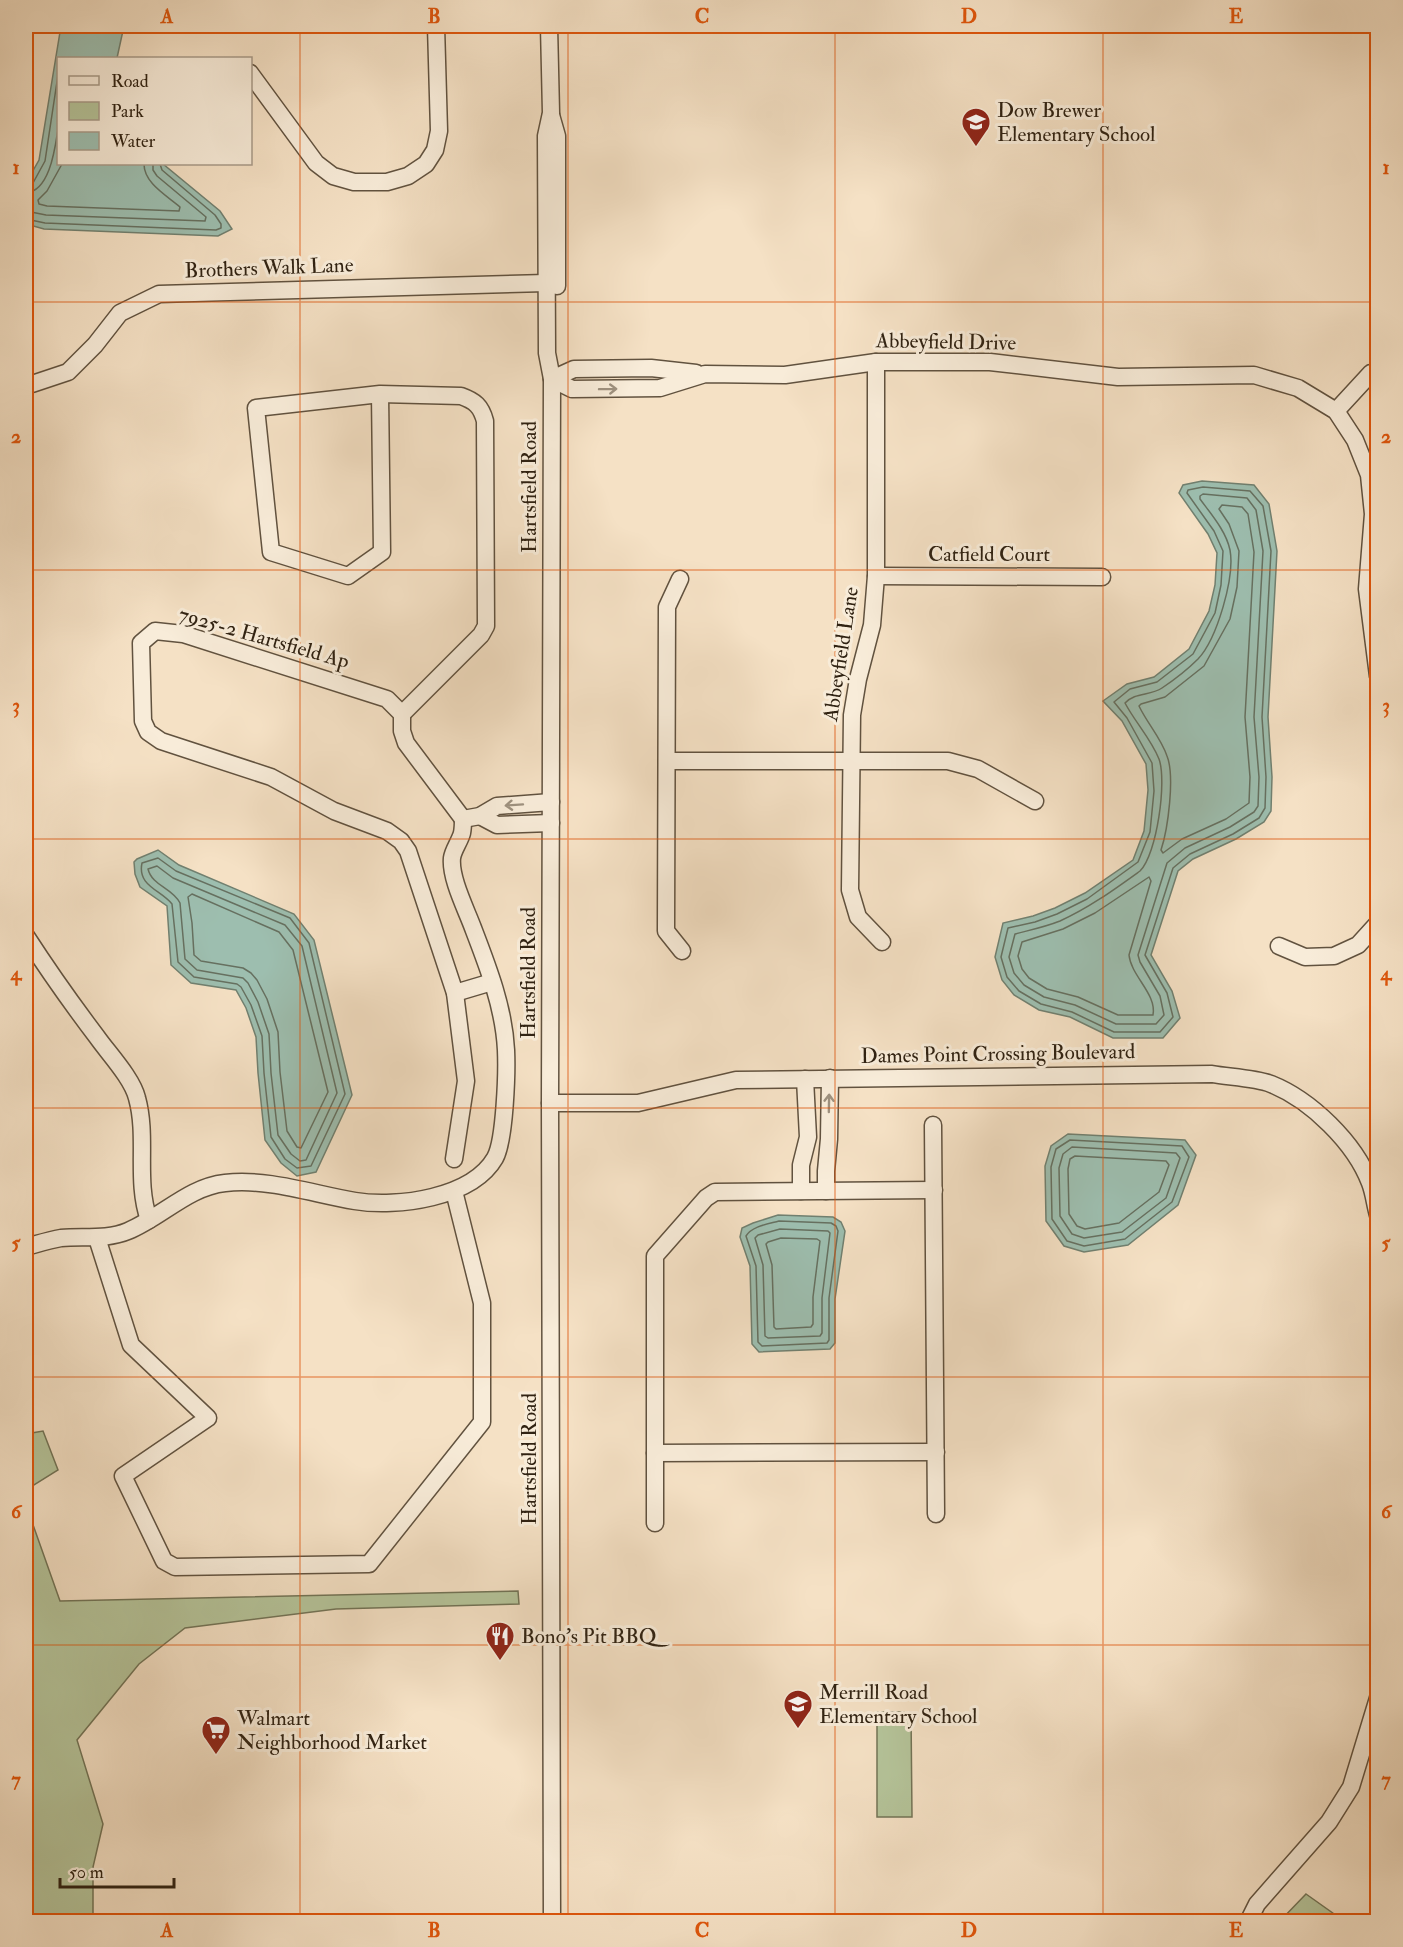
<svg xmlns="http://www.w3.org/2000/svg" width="1403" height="1947" font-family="'IM FELL Double Pica',serif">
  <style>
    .green { fill: #b5c49a; stroke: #727356; stroke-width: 1.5 }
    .water { fill: #9dbeaf; stroke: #718070; stroke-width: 1.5 }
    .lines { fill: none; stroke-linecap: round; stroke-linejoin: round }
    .shore { stroke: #667060; stroke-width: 1.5 }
    .minor-casing { stroke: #61523f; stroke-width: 19 }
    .minor { stroke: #f8ecd9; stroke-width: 16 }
    .oneway { stroke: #9e917f }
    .grid { fill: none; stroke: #df560c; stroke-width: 1.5; stroke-opacity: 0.55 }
    .labels { text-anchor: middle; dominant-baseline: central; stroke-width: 6; stroke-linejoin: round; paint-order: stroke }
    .poi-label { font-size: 21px; fill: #302212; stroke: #f8ecd9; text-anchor: start }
    .street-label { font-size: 21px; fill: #302212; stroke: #f8ecd9 }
    .neatline { fill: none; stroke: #df560c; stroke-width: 2 }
    .grid-label { font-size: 20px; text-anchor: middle; font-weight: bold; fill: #df560c }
  </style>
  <rect width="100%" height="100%" fill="#f5e1c5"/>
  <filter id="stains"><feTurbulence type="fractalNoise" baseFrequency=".00333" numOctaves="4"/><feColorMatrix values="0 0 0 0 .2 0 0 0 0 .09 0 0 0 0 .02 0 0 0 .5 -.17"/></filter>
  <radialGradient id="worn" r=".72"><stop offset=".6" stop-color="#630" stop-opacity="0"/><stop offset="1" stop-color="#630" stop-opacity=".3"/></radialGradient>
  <!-- green -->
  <g class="green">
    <polygon points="43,1431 58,1470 26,1490 26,1434"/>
    <polygon points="26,1505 60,1601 518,1591 519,1604 336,1609 185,1628 139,1664 77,1740 103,1824 93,1867 93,1921 26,1921"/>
    <polygon points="877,1712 911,1712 912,1817 877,1817"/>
    <polygon points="1306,1894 1344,1921 1280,1921"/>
  </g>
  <!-- water -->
  <g class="water">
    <polygon points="61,26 124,26 117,58 58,58 58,164 163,164 220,211 232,229 218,236 44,229 26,224 26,183 39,160"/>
    <polygon points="1202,481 1254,485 1269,504 1277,551 1268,717 1272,777 1271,811 1264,822 1236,839 1193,859 1178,871 1151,955 1172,991 1180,1018 1163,1038 1113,1038 1070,1017 1039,1010 1014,995 1002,980 995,957 1003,923 1033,916 1055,908 1085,893 1133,860 1144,831 1148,790 1146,764 1122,721 1103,701 1127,684 1154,677 1189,649 1209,611 1215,585 1217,553 1208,534 1179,493 1183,485"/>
    <polygon points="158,850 179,865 294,914 314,940 352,1095 316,1172 297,1176 281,1163 265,1140 258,1073 256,1037 246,1008 236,990 191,983 171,965 167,906 140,887 135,874 134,862 137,859"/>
    <polygon points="1068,1134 1185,1140 1196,1155 1178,1205 1128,1245 1084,1252 1064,1246 1046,1221 1045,1166 1051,1146"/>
    <polygon points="778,1215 833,1217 841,1222 845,1231 835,1299 835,1343 830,1349 759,1352 752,1344 750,1266 740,1237 742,1228 753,1223"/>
  </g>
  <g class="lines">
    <!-- shore -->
    <g class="shore">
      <path d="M62 164 47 191 38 200 39 204 47 206 179 211 180 207C166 195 144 183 144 164"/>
      <polyline points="26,185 33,183 45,161 58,75"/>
      <path d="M26 193C50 191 55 148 58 129"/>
      <polyline points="26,211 46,215 205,221 206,217 157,176 153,170 153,164"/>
      <polyline points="26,219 45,223 216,230 221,228 221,224 215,215 162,170 160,164"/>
      <polygon points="1203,487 1250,491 1263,506 1271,551 1262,717 1266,777 1265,808 1259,818 1233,834 1190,854 1173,868 1145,955 1167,993 1173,1017 1160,1032 1114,1032 1072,1012 1041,1004 1019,991 1007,977 1001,957 1008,928 1035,922 1057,914 1087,899 1138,862 1150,832 1154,791 1152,763 1127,718 1114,702 1130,689 1157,682 1193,654 1215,613 1221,585 1223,551 1214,531 1187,493 1188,490"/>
      <path d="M1203 494 1247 498 1256 510 1263 551 1254 717 1259 777 1258 806 1254 812 1230 827 1185 848 1167 863 1138 955 1140 962 1160 996 1164 1015 1156 1024H1116L1075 1005 1044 997 1024 985 1014 973 1009 957 1015 934C1030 930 1045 927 1060 921 1089 908 1115 889 1140 871 1157 854 1167 781 1159 759 1151 739 1135 722 1125 703 1135 692 1150 696 1162 688 1174 680 1188 669 1198 659 1217 639 1235 577 1230 550 1226 531 1211 514 1200 499V496Z"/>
      <path d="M1222 505 1242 507 1248 514 1254 552 1245 717 1250 777 1249 803 1226 819 1182 839 1163 853 1161 850C1168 829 1175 776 1167 756 1161 738 1147 723 1139 706L1141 704 1165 697 1204 666 1230 619 1237 587 1239 551 1229 524 1219 509Z"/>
      <path d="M158 858 176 871 290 918 309 943 345 1094 311 1166 297 1168 285 1159 271 1137 264 1073 262 1036 251 1005 241 987 237 984 194 977 178 962 172 904C161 890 137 886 142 863Z"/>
      <path d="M157 866 173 878 285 925 302 946 337 1093 306 1160 300 1161 291 1154 278 1135 271 1073 269 1034 258 1002 248 983 243 978 197 970 185 959 180 903C173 888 152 886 148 869Z"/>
      <path d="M1149 877 1151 881 1129 955C1131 976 1157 994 1153 1015H1118L1078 997 1047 989 1029 978 1022 969 1018 956 1022 942 1063 929 1095 913Z"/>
      <polygon points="192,894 279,932 293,950 328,1092 301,1148 297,1147 287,1131 280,1072 278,1032 267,999 257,980 251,973 243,968 201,961 194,955 192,923 188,897"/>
      <polygon points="1070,1140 1182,1146 1189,1157 1172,1202 1125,1239 1084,1246 1067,1241 1052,1219 1051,1167 1056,1149"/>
      <polygon points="1072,1147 1176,1153 1180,1158 1166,1198 1122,1232 1084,1238 1072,1234 1060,1216 1059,1168 1063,1154"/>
      <polygon points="1075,1156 1166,1161 1169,1165 1159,1192 1119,1223 1085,1229 1077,1226 1069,1214 1068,1169 1070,1159"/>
      <path d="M779 1221 831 1223 836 1226 838 1231 829 1298V1340L827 1343 762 1346 758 1342 756 1266 746 1236C752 1226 768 1224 779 1221Z"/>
      <polygon points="780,1229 828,1231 830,1233 822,1298 822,1333 820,1336 768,1338 765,1336 763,1265 755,1238 758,1235"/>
      <polygon points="781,1238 817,1239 820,1241 813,1297 813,1324 811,1327 776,1329 774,1327 772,1265 766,1244 768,1242"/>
    </g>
    <!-- minor casing -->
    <g class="minor-casing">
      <g id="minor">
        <polyline points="549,26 551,113 546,136 547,353 552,379 550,1103 552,1922"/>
        <polyline points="250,73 316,163 333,176 354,182 387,182 408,176 426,164 435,150 439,131 436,26"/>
        <polyline points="551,115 557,136 557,286"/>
        <polyline points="876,362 876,576 872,625 858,679 852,715 850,890 858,917 882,942"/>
        <polyline points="552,379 572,389 660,388 705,374 785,375 876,362 990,362 1118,377 1254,375 1298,388 1336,411 1355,440 1369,475 1373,514 1367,589 1378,676"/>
        <polyline points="552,379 574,369 651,368 696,373"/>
        <polyline points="26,384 32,384 68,372 95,345 120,313 159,294 546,283"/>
        <path d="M380 394 382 552 348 576 271 552 256 408 380 394 461 396C475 401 481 406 485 421L486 626 481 635 402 714"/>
        <polyline points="1336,411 1371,373"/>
        <polyline points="876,576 1102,577"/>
        <polyline points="680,579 667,607 666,931 682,951"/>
        <polyline points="667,761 948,761 978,769 1035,801"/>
        <polyline points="480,816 497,825 551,823"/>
        <polyline points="463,819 480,816 497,806 551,802"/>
        <path d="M26 936C48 970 72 1004 97 1037 109 1054 132 1078 137 1098 148 1138 135 1180 149 1220"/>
        <polyline points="1279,946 1305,957 1334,956 1358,945 1378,923"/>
        <polyline points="455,993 492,982"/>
        <path d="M550 1103H638L736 1080 1212 1074C1228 1077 1256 1078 1271 1084 1311 1100 1355 1143 1370 1183 1374 1193 1375 1205 1378 1215"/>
        <polyline points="933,1125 936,1514"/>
        <polyline points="454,1159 466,1081 455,993 408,851 401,841 387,831 334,811 271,777 161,741 148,732 143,721 141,643 155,631 183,634 387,699 402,714 402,731 406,743 463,819"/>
        <polyline points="801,1191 801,1165 808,1137 805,1079"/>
        <polyline points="826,1191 826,1171 829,1139 830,1078"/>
        <polyline points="97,1238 131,1345 208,1418 123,1476 164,1561 175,1567 369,1564 482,1422 482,1303 454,1191"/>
        <path d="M26 1247C37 1244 49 1240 61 1238 83 1236 107 1240 128 1231 162 1217 188 1187 225 1183 268 1178 313 1194 355 1201 397 1208 472 1198 495 1158 505 1140 507 1072 506 1050 504 1008 488 967 473 928 466 909 450 878 452 858 453 850 460 841 462 833 463 828 463 824 463 819"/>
        <polyline points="655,1453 936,1452"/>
        <polyline points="655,1523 655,1256 706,1198 715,1192 934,1190"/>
        <polyline points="1248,1922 1257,1904 1329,1822 1351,1787 1378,1698"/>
      </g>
    </g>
    <!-- minor -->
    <use href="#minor" class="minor"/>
  </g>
  <!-- one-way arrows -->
  <defs><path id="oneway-shaft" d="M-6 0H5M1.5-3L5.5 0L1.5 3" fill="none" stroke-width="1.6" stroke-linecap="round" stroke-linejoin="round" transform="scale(1.5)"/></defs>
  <g class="oneway">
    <use href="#oneway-shaft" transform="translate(608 389) rotate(-1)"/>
    <use href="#oneway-shaft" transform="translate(514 805) rotate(176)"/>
    <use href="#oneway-shaft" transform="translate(829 1103) rotate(-89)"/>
  </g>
  <!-- grid -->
  <path class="grid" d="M300 26V1922M568 26V1922M835 26V1922M1103 26V1922M26 302H1378M26 570H1378M26 839H1378M26 1108H1378M26 1377H1378M26 1645H1378"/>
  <!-- icons -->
  <defs>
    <g id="school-pin" transform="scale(1.5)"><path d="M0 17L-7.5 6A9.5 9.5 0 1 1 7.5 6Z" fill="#8f2418" stroke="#f8ecd9"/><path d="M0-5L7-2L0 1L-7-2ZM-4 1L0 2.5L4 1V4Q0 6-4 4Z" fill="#fff"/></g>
    <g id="restaurant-pin" transform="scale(1.5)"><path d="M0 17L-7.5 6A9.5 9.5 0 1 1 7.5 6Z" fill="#8f2418" stroke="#f8ecd9"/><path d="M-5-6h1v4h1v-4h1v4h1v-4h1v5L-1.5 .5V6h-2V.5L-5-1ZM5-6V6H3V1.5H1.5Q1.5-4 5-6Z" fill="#fff"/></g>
    <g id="supermarket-pin" transform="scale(1.5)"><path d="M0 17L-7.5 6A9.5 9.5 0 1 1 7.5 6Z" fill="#8f2418" stroke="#f8ecd9"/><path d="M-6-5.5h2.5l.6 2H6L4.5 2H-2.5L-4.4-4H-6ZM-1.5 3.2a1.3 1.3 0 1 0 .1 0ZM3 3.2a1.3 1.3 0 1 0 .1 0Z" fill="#fff"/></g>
  </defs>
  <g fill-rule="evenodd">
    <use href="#school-pin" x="976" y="122"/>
    <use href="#restaurant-pin" x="500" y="1636"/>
    <use href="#school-pin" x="798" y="1704"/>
    <use href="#supermarket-pin" x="216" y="1730"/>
  </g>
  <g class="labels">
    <!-- poi labels -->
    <g class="poi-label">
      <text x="997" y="110">Dow Brewer<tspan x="997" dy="24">Elementary School</tspan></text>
      <text x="521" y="1636">Bono's Pit BBQ</text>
      <text x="819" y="1692">Merrill Road<tspan x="819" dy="24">Elementary School</tspan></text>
      <text x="237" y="1718">Walmart<tspan x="237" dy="24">Neighborhood Market</tspan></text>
    </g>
    <!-- street labels -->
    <g class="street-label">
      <text transform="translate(269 268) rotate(-2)">Brothers Walk Lane</text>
      <text transform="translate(946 342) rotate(1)">Abbeyfield Drive</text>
      <text transform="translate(529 487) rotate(-90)">Hartsfield Road</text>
      <text x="989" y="554">Catfield Court</text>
      <text transform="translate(264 638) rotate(16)">7925-2 Hartsfield Ap</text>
      <text transform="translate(841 654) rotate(-81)">Abbeyfield Lane</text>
      <text transform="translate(528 973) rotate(-90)">Hartsfield Road</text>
      <text transform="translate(998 1054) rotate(-1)">Dames Point Crossing Boulevard</text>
      <text transform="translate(529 1459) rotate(-90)">Hartsfield Road</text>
    </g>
  </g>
  <!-- margin -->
  <rect width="1403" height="1947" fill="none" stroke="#f5e1c5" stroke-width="66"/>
  <!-- legend -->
  <rect x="57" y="57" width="195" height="108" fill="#f8ecd9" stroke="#a89b89" stroke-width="1.5"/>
  <rect x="69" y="76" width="30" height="9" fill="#f8ecd9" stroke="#a89b89" stroke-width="1.5"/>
  <text x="111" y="87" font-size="18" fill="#302212">Road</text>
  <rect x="69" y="102" width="30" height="18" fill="#b5c49a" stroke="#a89b89" stroke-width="1.5"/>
  <text x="111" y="117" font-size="18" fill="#302212">Park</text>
  <rect x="69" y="132" width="30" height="18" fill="#9dbeaf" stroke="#a89b89" stroke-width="1.5"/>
  <text x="111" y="147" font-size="18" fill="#302212">Water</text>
  <!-- scale -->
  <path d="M60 1878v9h114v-9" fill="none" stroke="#302212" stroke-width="3"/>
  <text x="69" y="1878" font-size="18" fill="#302212" stroke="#f8ecd9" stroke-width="4.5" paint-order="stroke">50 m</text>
  <rect x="33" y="33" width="1337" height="1881" class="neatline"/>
  <g class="grid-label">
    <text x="167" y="23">A</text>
    <text x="434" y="23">B</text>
    <text x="702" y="23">C</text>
    <text x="969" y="23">D</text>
    <text x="1236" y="23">E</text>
    <text x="16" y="174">1</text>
    <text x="1386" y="174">1</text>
    <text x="16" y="443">2</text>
    <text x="1386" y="443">2</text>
    <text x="16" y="712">3</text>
    <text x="1386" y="712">3</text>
    <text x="16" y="980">4</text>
    <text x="1386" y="980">4</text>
    <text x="16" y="1249">5</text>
    <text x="1386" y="1249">5</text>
    <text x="16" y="1518">6</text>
    <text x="1386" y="1518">6</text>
    <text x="16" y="1786">7</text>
    <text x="1386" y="1786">7</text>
    <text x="167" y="1937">A</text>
    <text x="434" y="1937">B</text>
    <text x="702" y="1937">C</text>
    <text x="969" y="1937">D</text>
    <text x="1236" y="1937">E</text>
  </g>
  <rect width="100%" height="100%" filter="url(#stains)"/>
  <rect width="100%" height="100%" fill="url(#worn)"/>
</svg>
